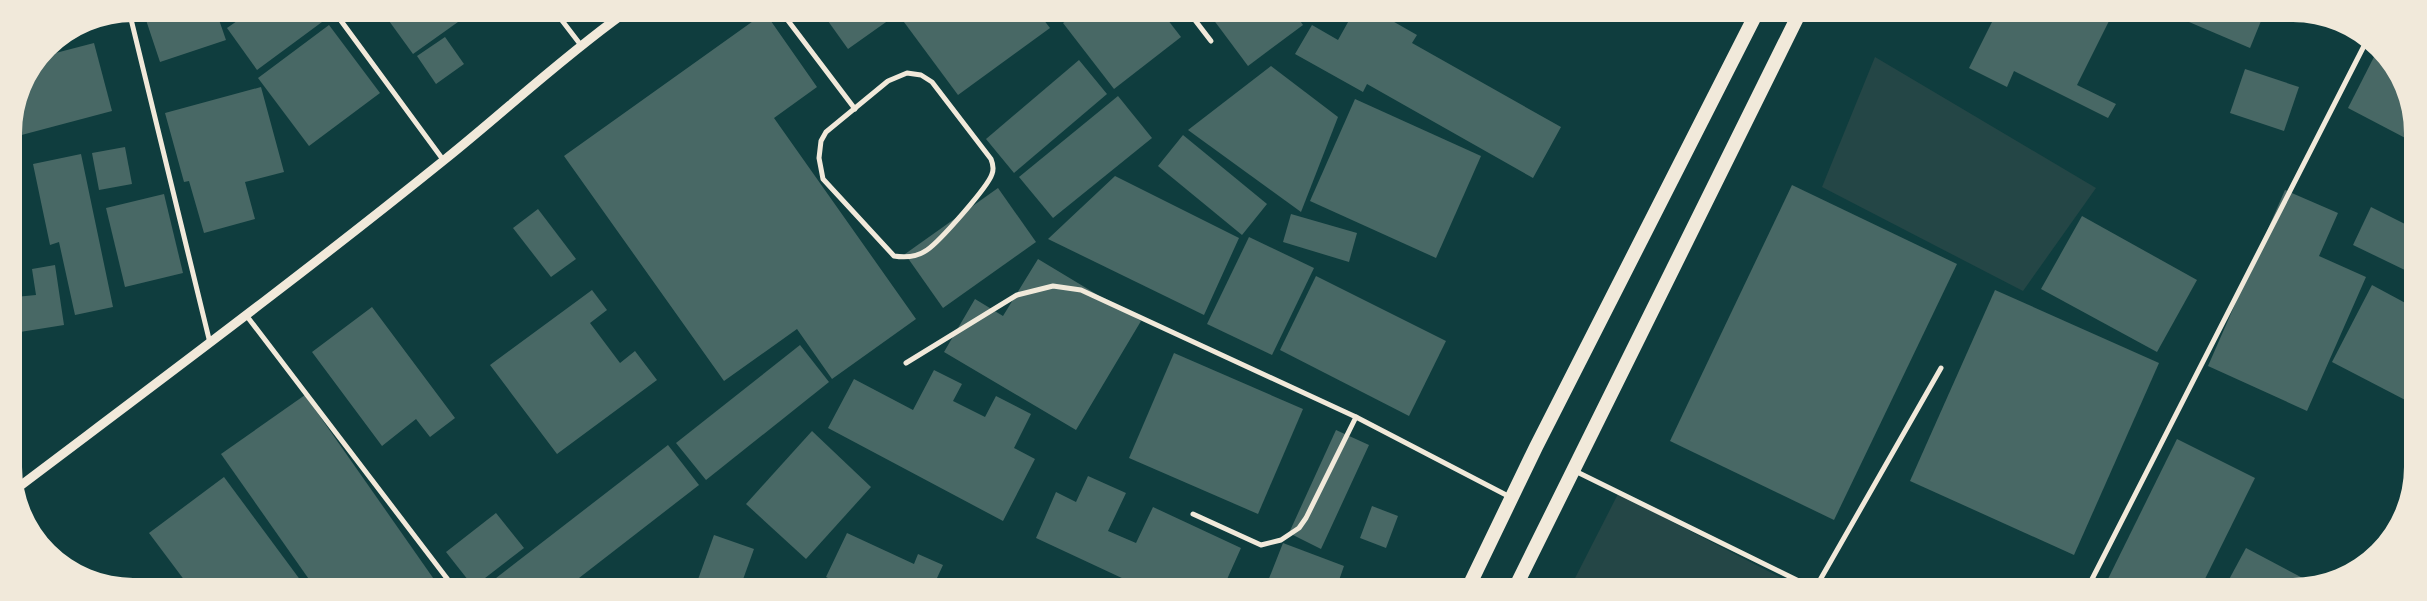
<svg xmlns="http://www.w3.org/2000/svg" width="2427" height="601" font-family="Karla,sans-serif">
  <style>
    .green { fill: #244646 }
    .building { fill: #486865 }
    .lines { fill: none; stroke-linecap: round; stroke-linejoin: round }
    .minor { stroke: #f1e9da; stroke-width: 5 }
    .tertiary { stroke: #f1e9da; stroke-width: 9 }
    .trunk { stroke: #f1e9da; stroke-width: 14 }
  </style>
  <rect width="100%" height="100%" fill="#0f3d3e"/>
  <!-- green -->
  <g class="green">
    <polygon points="1875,57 2096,188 2023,291 1822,187"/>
    <polygon points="1618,494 1799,587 1571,586"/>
  </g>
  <!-- building -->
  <g class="building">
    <polygon points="144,14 217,14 226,40 160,62"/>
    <polygon points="247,14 316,14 322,22 257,70 227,28"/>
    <polygon points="384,14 463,14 465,17 413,54"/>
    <polygon points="763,14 766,14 817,87 774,118 916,319 832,379 797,329 724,381 564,156"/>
    <polygon points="823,14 896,15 848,49"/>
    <polygon points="905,15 1040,15 1050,28 958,95 901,18"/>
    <polygon points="1074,15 1164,15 1181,37 1114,89 1063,23"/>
    <polygon points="1210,15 1296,15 1303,25 1248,66"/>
    <polygon points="1352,15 1382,15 1417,35 1412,43 1561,127 1533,178 1367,84 1363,92 1295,54 1312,25 1338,40"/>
    <polygon points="1995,16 2111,17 2077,85 2116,104 2108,118 2014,71 2007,87 1969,68"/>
    <polygon points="2192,16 2263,16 2250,48 2189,22"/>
    <polygon points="329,25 380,93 309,146 258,78"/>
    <polygon points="445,37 464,64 436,84 417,56"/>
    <polygon points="94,43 112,111 14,137 14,126 23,88 44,56"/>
    <polygon points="2378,49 2411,111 2411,141 2348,108"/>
    <polygon points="1079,60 1107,94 1014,173 986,139"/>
    <polygon points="1271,66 1338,117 1301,212 1188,130"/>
    <polygon points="2245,69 2299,87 2284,131 2230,113"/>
    <polygon points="261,87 284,172 245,182 255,219 204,233 189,181 184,182 165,113"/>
    <polygon points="1118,96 1152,138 1053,218 1019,177"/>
    <polygon points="1355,99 1481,156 1436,258 1310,201"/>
    <polygon points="1183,135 1267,204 1242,235 1158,166"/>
    <polygon points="125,147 132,184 99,190 92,153"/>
    <polygon points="81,154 113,307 75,315 59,242 50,245 33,164"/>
    <polygon points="1115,176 1239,238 1204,315 1048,239"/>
    <polygon points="1792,185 1957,264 1834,520 1670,441"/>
    <polygon points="998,188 1036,242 943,308 905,254"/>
    <polygon points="2285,190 2338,213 2319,256 2366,277 2307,411 2208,366"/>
    <polygon points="164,194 183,273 125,287 106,208"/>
    <polygon points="2371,207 2411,227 2411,273 2353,245"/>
    <polygon points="538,209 576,259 551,277 513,228"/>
    <polygon points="1291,214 1357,233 1349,262 1283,242"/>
    <polygon points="2082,216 2197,280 2157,352 2041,289"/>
    <polygon points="1249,237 1314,268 1272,355 1207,324"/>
    <polygon points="1038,259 1141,321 1076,430 944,352 975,299 1003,316"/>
    <polygon points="55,265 64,325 20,332 15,297 36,295 32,269"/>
    <polygon points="1316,276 1446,341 1409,416 1280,350"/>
    <polygon points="2372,285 2411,306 2411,403 2332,362"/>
    <polygon points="592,290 607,310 590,323 620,363 635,351 657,380 557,454 490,365"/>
    <polygon points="1995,290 2159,363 2074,555 1910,481"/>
    <polygon points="372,307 455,418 430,437 416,419 382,446 312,352"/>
    <polygon points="800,345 829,382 706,480 676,443"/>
    <polygon points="1174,353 1303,409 1258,514 1129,458"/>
    <polygon points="934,370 962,384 953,401 985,417 996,396 1031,414 1014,448 1035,459 1003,521 828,428 854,379 913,410"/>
    <polygon points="305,395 438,585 313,585 221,454"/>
    <polygon points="1336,430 1369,445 1321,549 1289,533"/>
    <polygon points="812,431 871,487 806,559 746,504"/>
    <polygon points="2177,439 2255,478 2201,587 2104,587"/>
    <polygon points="668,445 699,485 570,585 487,585"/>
    <polygon points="1088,476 1126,493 1108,531 1136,543 1153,507 1241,548 1224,586 1139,586 1036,538 1056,492 1076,502"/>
    <polygon points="224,477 304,585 188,585 149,533"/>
    <polygon points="1372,506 1398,516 1386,548 1360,538"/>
    <polygon points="496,513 524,548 476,585 472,585 446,552"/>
    <polygon points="847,533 914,564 918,554 943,565 937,578 954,586 844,586 826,577"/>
    <polygon points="714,535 754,549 741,585 696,585"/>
    <polygon points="1283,543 1344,566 1337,586 1266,586"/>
    <polygon points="2246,548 2314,584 2301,587 2225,587"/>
  </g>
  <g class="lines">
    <!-- minor -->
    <g class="minor">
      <polyline points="336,14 444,161"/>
      <polyline points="557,14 580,44"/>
      <polyline points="783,14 855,109"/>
      <polyline points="130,15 210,343"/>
      <polyline points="1191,15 1211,41"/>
      <path d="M907 73 921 75 932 82 991 159C993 164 994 169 992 174 988 187 939 242 927 250 917 257 906 258 894 256L823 179 819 158 821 141 826 132 888 81Z"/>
      <polyline points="246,315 452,585"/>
      <polyline points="906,363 1017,295 1053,286 1081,290 1356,417 1510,497"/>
      <polyline points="1573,470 1811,587"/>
      <polyline points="1193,514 1261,545 1281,540 1299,528 1306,518 1356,417"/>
      <polyline points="1816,587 1941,368"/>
      <polyline points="2088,587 2366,42"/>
    </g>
    <!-- tertiary -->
    <path class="tertiary" d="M16 489C159 381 303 274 443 161 503 113 559 60 623 14"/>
    <!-- trunk -->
    <g class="trunk">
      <polyline points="1469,586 1536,447 1755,16"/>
      <polyline points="1516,586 1798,16"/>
    </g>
  </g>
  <!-- crop -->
  <path d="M0 0H2427V601H0ZM133 22H2293A111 111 0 0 1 2404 133V467A111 111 0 0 1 2293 578H133A111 111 0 0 1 22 467V133A111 111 0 0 1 133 22Z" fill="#f1e9da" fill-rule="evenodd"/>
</svg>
